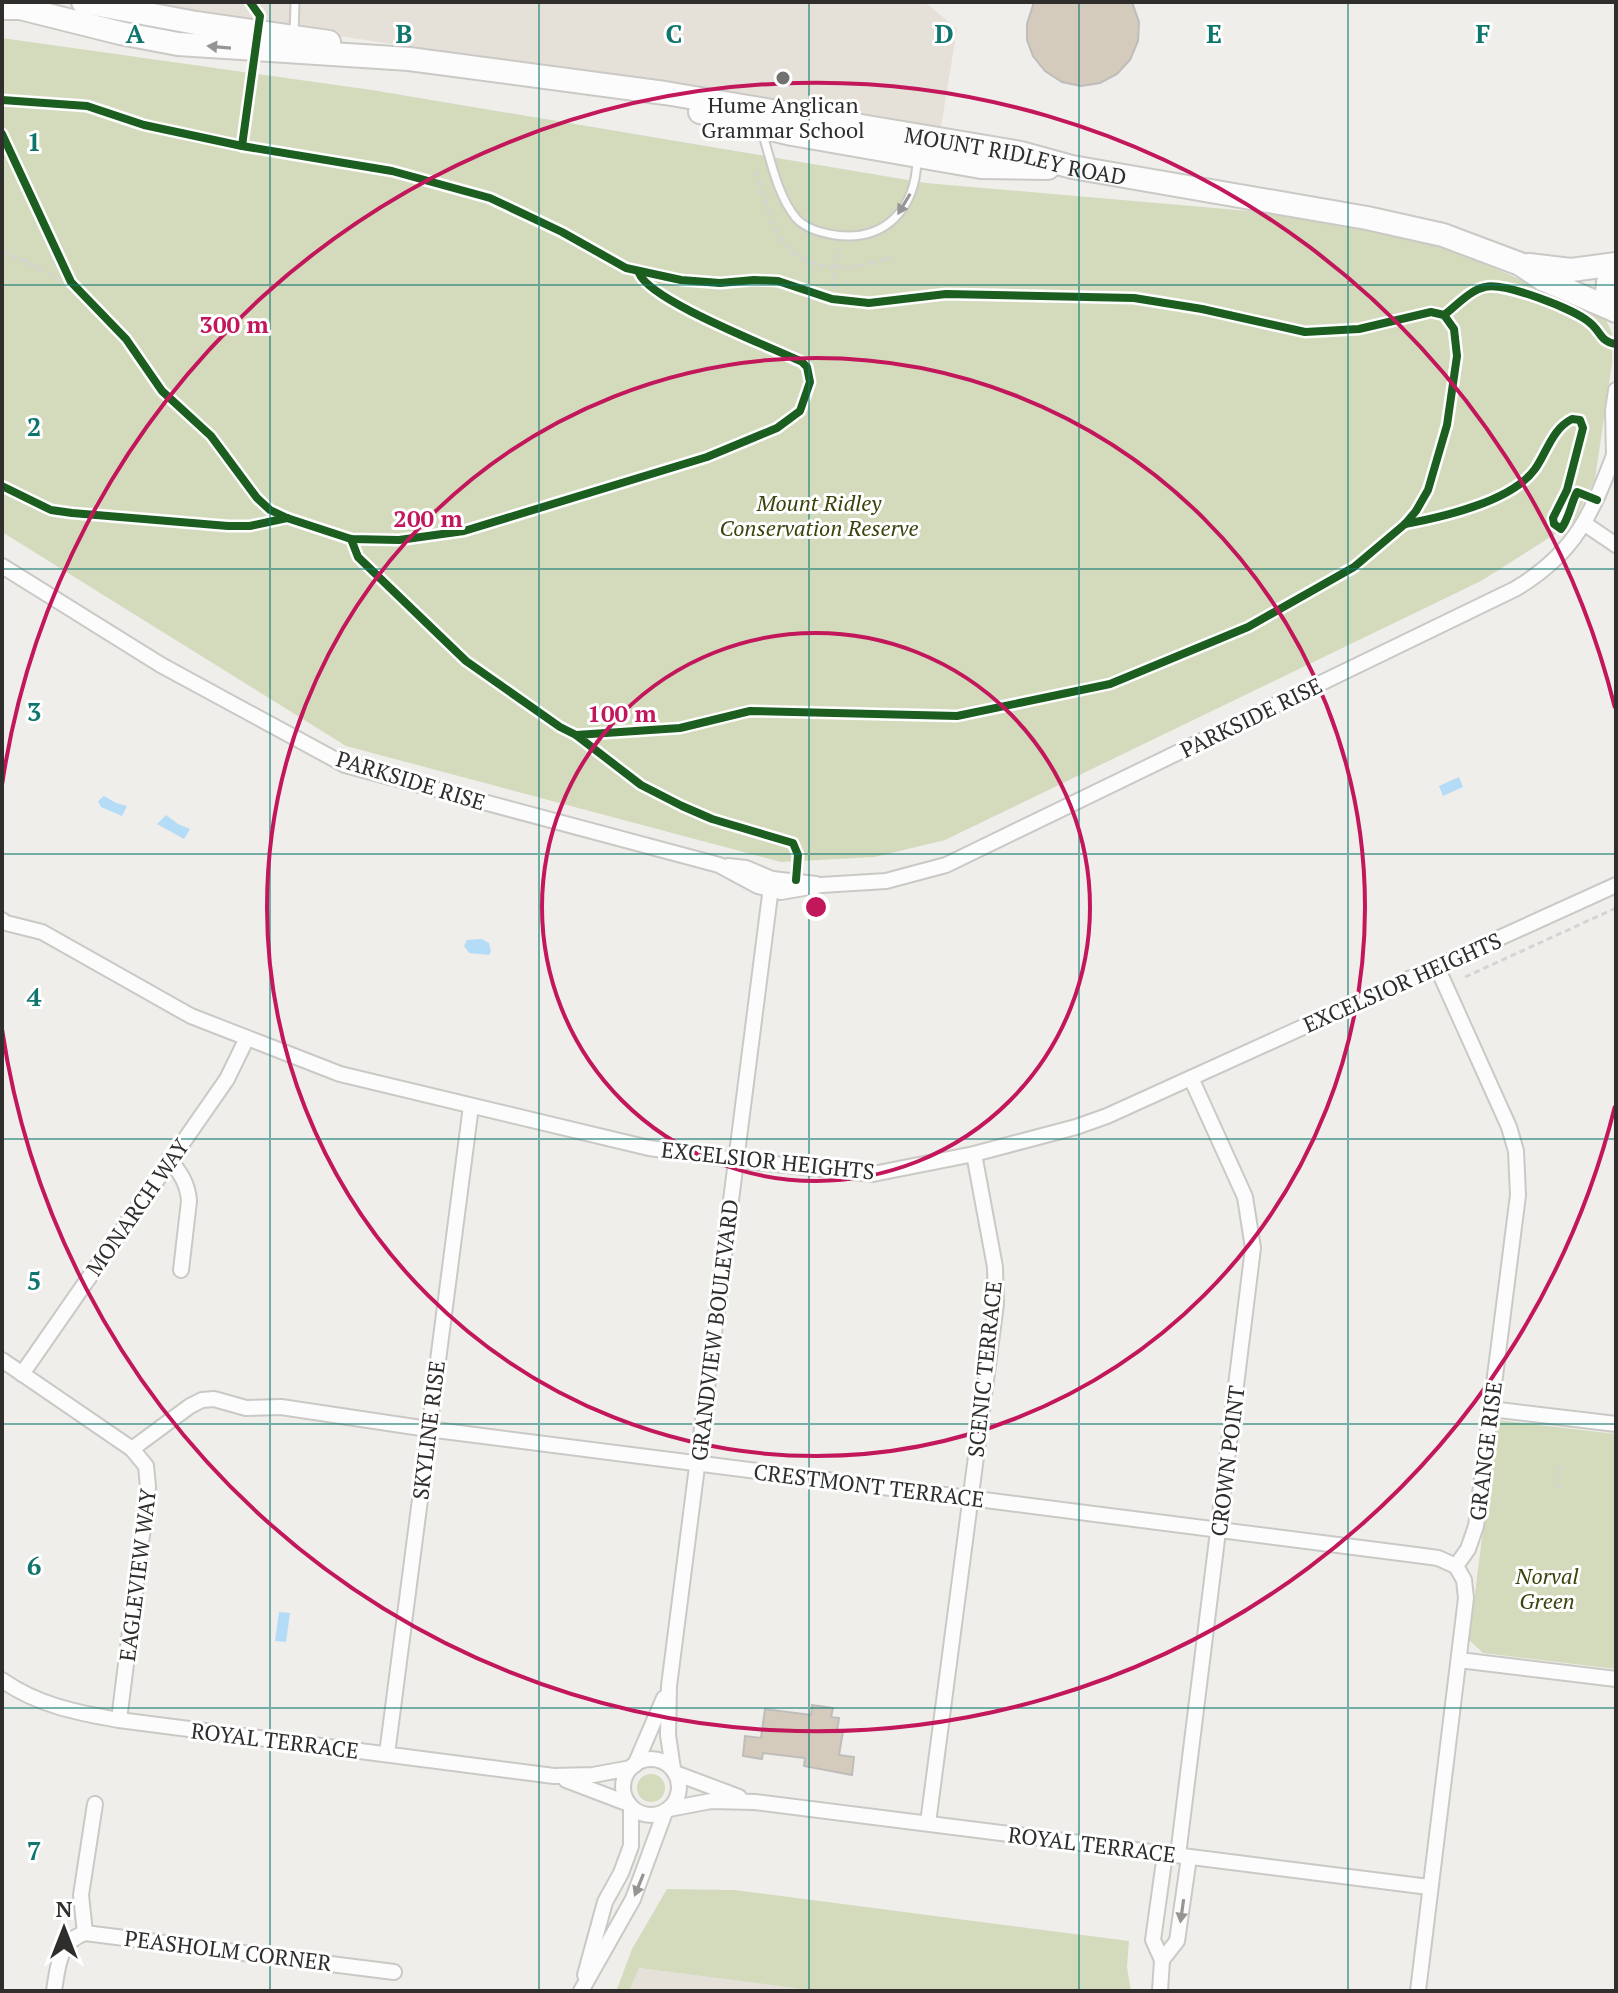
<svg xmlns="http://www.w3.org/2000/svg" width="1618" height="1993" font-family="'PT Serif',serif">
  <style>
    .built { fill: #e5e0d8 }
    .green { fill: #d4dbbd }
    .water { fill: #b4dcf6 }
    .building { fill: #d4cbbd; stroke: #bebdbb; stroke-width: 2 }
    .lines { fill: none; stroke-linecap: round; stroke-linejoin: round }
    .lane-casing { stroke: #cac9c6; stroke-width: 11 }
    .street-casing { stroke: #cac9c6; stroke-width: 18 }
    .secondary-casing { stroke: #cac9c6; stroke-width: 26 }
    .path { stroke: #d5d4d3; stroke-width: 3; stroke-dasharray: 6 4; stroke-linecap: butt }
    .lane { stroke: #fdfcfc; stroke-width: 7 }
    .street { stroke: #fdfcfc; stroke-width: 14 }
    .secondary { stroke: #fdfcfc; stroke-width: 22 }
    .cycleway-casing { stroke: #fff; stroke-width: 13 }
    .cycleway { stroke: #1b5e20; stroke-width: 8 }
    .oneway { fill: #969594 }
    .grid { fill: none; stroke: #0f766e; stroke-width: 2; stroke-opacity: 0.55 }
    .ring { fill: none; stroke: #c2185b; stroke-width: 4 }
    .poi-dot { fill: #73716f; stroke: #fff; stroke-width: 3 }
    .labels { text-anchor: middle; dominant-baseline: central; stroke-width: 6; stroke-linejoin: round; paint-order: stroke }
    .poi-label { font-size: 22px; fill: #2f2e2c; stroke: #fff }
    .street-label { font-size: 22px; fill: #2f2e2c; stroke: #fff }
    .park-label { font-size: 22px; font-style: italic; fill: #3a440c; stroke: #fff }
    .grid-label { font-size: 26px; text-anchor: middle; font-weight: bold; fill: #0f766e; stroke: #fff; stroke-width: 6; stroke-linejoin: round; paint-order: stroke }
    .centre { fill: #c2185b; stroke: #fff; stroke-width: 4 }
    .ring-label { font-size: 24px; text-anchor: middle; font-weight: bold; fill: #c2185b; stroke: #fff; stroke-width: 6; stroke-linejoin: round; paint-order: stroke }
  </style>
  <rect width="100%" height="100%" fill="#f0eeeb"/>
  <!-- built -->
  <g class="built">
    <polygon points="114,2 925,2 957,29 941,127"/>
    <polygon points="638,1968 819,1991 629,1991"/>
  </g>
  <!-- green -->
  <g class="green">
    <polygon points="2,38 372,90 926,183 1272,213 1409,238 1461,254 1595,311 1606,320 1612,333 1612,363 1595,479 1574,522 1481,581 945,840 875,857 781,862 346,746 2,532"/>
    <polygon points="1497,1420 1616,1434 1616,1669 1483,1653 1469,1640"/>
    <circle cx="651" cy="1788" r="14"/>
    <polygon points="667,1889 734,1890 1129,1941 1127,1967 1131,1991 819,1991 639,1968 629,1991 617,1989 632,1949"/>
  </g>
  <!-- water -->
  <g class="water">
    <polygon points="1459,777 1463,787 1443,796 1439,786"/>
    <polygon points="104,796 116,803 127,806 122,816 101,807 98,801"/>
    <polygon points="166,815 178,824 190,829 184,839 157,824"/>
    <polygon points="482,939 489,943 491,952 489,955 469,953 464,946 467,940"/>
    <polygon points="279,1612 290,1613 286,1642 275,1641"/>
  </g>
  <!-- building -->
  <g class="building">
    <polygon points="1034,2 1132,2 1139,22 1138,41 1130,60 1117,74 1100,83 1081,86 1062,82 1045,71 1033,56 1027,40 1027,24"/>
    <polygon points="812,1705 833,1708 831,1717 839,1718 837,1731 843,1731 839,1755 854,1757 852,1775 804,1766 805,1758 763,1753 762,1759 743,1756 745,1736 761,1738 765,1709 811,1715"/>
  </g>
  <g class="lines">
    <!-- lane casing -->
    <g class="lane-casing">
      <g id="lane">
        <polyline points="294,36 295,2"/>
        <path d="M762 132C771 160 777 195 796 218 805 228 822 233 835 235 886 242 916 208 917 159"/>
      </g>
    </g>
    <!-- street casing -->
    <g class="street-casing">
      <g id="street">
        <polyline points="1614,455 1613,411 1616,390"/>
        <polyline points="1585,524 1616,545"/>
        <path d="M2 566 161 665 345 765 719 865 758 886 781 892 821 885 886 881 946 865 1515 589C1576 553 1592 513 1616 450"/>
        <polyline points="728,866 746,868 772,879 816,884"/>
        <polyline points="2,920 6,923 42,932 191,1016 340,1074 649,1148 735,1160 873,1174 974,1154 1076,1127 1107,1116 1616,885"/>
        <path d="M169 1159C180 1172 188 1184 189 1201L181 1270"/>
        <polyline points="2,1360 132,1449 146,1466 148,1487 119,1720"/>
        <polyline points="22,1374 227,1079 247,1038"/>
        <polyline points="1491,1409 1616,1424"/>
        <polyline points="132,1449 190,1406 202,1400 214,1399 246,1408 281,1407 428,1429 1416,1555 1438,1558 1456,1566"/>
        <polyline points="1459,1660 1616,1679"/>
        <path d="M2 1680C37 1705 78 1713 119 1720L554 1776 593 1775 631 1768"/>
        <polyline points="387,1754 471,1106"/>
        <circle cx="651" cy="1787" r="28"/>
        <polyline points="635,1765 664,1698"/>
        <polyline points="673,1769 668,1735 669,1686 772,879"/>
        <polyline points="675,1773 739,1797"/>
        <polyline points="566,1780 629,1804"/>
        <polyline points="669,1809 711,1801 755,1802 1429,1887"/>
        <polyline points="928,1823 996,1304 995,1267 974,1154"/>
        <polyline points="1178,1855 1253,1248 1245,1197 1191,1078"/>
        <polyline points="85,1933 81,1895 95,1804"/>
        <polyline points="1162,1960 1177,1941 1189,1857"/>
        <polyline points="585,1975 605,1902 621,1873 631,1846 631,1807"/>
        <path d="M54 1991C58 1967 58 1942 85 1933L394 1972"/>
        <polyline points="581,1991 633,1899 665,1812"/>
        <polyline points="1160,1991 1162,1960 1153,1940 1165,1854"/>
        <polyline points="1418,1991 1466,1598 1464,1580 1456,1566 1468,1549 1476,1526 1518,1195 1516,1151 1509,1127 1437,967"/>
      </g>
    </g>
    <!-- secondary casing -->
    <g class="secondary-casing">
      <g id="secondary">
        <polyline points="83,2 196,23 329,42"/>
        <path id="s1" d="M2 8H20L120 33 178 44 409 59 665 93 1021 153 1072 167 1367 218 1443 235 1520 264 1544 280 1614 310"/>
        <polyline points="700,112 792,134 981,167 1048,168"/>
        <polyline points="1529,265 1571,270 1616,264"/>
        <path d="M1616 267C1604 282 1605 296 1616 311"/>
      </g>
    </g>
    <!-- path -->
    <g class="path">
      <path d="M756 171C763 195 770 225 786 245 810 275 859 270 891 257"/>
      <path d="M2 252C32 263 57 277 83 297"/>
      <polyline points="832,299 838,248"/>
      <polyline points="1465,977 1616,908"/>
      <polyline points="1558,1489 1559,1466"/>
    </g>
    <!-- lane -->
    <use href="#lane" class="lane"/>
    <!-- street -->
    <use href="#street" class="street"/>
    <!-- secondary -->
    <use href="#secondary" class="secondary"/>
    <!-- cycleway casing -->
    <g class="cycleway-casing">
      <g id="cycleway">
        <polyline points="2,100 87,106 144,125 242,146 392,171 490,198 562,232 626,268 681,280 720,283 754,280 778,281 832,299 869,303 946,294 1134,298 1202,309 1305,332 1359,329 1431,312 1444,315 1454,329 1457,356 1447,425 1428,490 1416,511 1405,524 1354,567 1248,627 1110,684 957,716 750,711 680,728 576,735 641,785 682,806 712,819 793,843 798,855 796,880"/>
        <path d="M2 134 71 282 126 339 162 391 211 436 257 498 270 510 287 518 351 539 399 540 464 531 707 457 777 428 800 411 810 382 807 367 802 362C771 347 650 301 639 273"/>
        <polyline points="242,146 260,16 250,2"/>
        <path d="M1444 315C1456 306 1470 290 1485 287 1504 282 1574 309 1589 322 1601 331 1600 342 1616 344"/>
        <polyline points="2,486 51,510 72,513 228,526 250,526 287,518"/>
        <path d="M1405 524C1443 517 1512 501 1535 469 1547 452 1552 429 1572 419L1580 420 1583 428 1567 490 1553 518 1554 524 1561 529C1569 519 1571 503 1577 492L1597 500"/>
        <polyline points="351,539 358,557 466,661 560,727 576,735"/>
      </g>
    </g>
    <!-- cycleway -->
    <use href="#cycleway" class="cycleway"/>
  </g>
  <!-- one-way arrows -->
  <defs><path id="oneway-solid" d="M-6-.8H1V-3.2L6.5 0L1 3.2V.8H-6Z" transform="scale(2)"/></defs>
  <g class="oneway">
    <use href="#oneway-solid" transform="translate(219 47) rotate(-175)"/>
    <use href="#oneway-solid" transform="translate(904 204) rotate(121)"/>
    <use href="#oneway-solid" transform="translate(639 1885) rotate(112)"/>
    <use href="#oneway-solid" transform="translate(1182 1911) rotate(98)"/>
  </g>
  <!-- grid -->
  <path class="grid" d="M270 2V1991M539 2V1991M809 2V1991M1079 2V1991M1348 2V1991M2 285H1616M2 569H1616M2 854H1616M2 1139H1616M2 1424H1616M2 1708H1616"/>
  <!-- distance rings -->
  <g class="ring">
    <circle cx="816" cy="907" r="274"/>
    <circle cx="816" cy="907" r="549"/>
    <path d="M1615 1106A823 823 0 0 1 2 1029M2 785A823 823 0 0 1 1615 708"/>
  </g>
  <!-- markers -->
  <circle class="poi-dot" cx="783" cy="78" r="8"/>
  <g class="labels">
    <!-- poi labels -->
    <g class="poi-label">
      <text x="783" y="104">Hume Anglican<tspan x="783" dy="25">Grammar School</tspan></text>
    </g>
    <!-- street labels -->
    <g class="street-label">
      <text stroke="none"><textPath href="#s1" startOffset="1026">MOUNT RIDLEY ROAD</textPath></text>
      <text transform="translate(1251 717) rotate(-26)">PARKSIDE RISE</text>
      <text transform="translate(411 780) rotate(17)">PARKSIDE RISE</text>
      <text transform="translate(1402 982) rotate(-24)">EXCELSIOR HEIGHTS</text>
      <text transform="translate(768 1160) rotate(6)">EXCELSIOR HEIGHTS</text>
      <text transform="translate(137 1207) rotate(-55)">MONARCH WAY</text>
      <text transform="translate(714 1330) rotate(-83)">GRANDVIEW BOULEVARD</text>
      <text transform="translate(984 1369) rotate(-84)">SCENIC TERRACE</text>
      <text transform="translate(428 1430) rotate(-83)">SKYLINE RISE</text>
      <text transform="translate(1485 1451) rotate(-83)">GRANGE RISE</text>
      <text transform="translate(1227 1461) rotate(-83)">CROWN POINT</text>
      <text transform="translate(869 1485) rotate(7)">CRESTMONT TERRACE</text>
      <text transform="translate(137 1575) rotate(-83)">EAGLEVIEW WAY</text>
      <text transform="translate(275 1740) rotate(7)">ROYAL TERRACE</text>
      <text transform="translate(1092 1844) rotate(7)">ROYAL TERRACE</text>
      <text transform="translate(228 1950) rotate(7)">PEASHOLM CORNER</text>
    </g>
    <!-- park labels -->
    <g class="park-label">
      <text x="819" y="502">Mount Ridley<tspan x="819" dy="25">Conservation Reserve</tspan></text>
      <text x="1547" y="1575">Norval<tspan x="1547" dy="25">Green</tspan></text>
    </g>
  </g>
  <g class="grid-label">
    <text x="135" y="43">A</text>
    <text x="404" y="43">B</text>
    <text x="674" y="43">C</text>
    <text x="944" y="43">D</text>
    <text x="1214" y="43">E</text>
    <text x="1483" y="43">F</text>
    <text x="34" y="151">1</text>
    <text x="34" y="436">2</text>
    <text x="34" y="721">3</text>
    <text x="34" y="1006">4</text>
    <text x="34" y="1290">5</text>
    <text x="34" y="1575">6</text>
    <text x="34" y="1860">7</text>
  </g>
  <circle cx="816" cy="907" r="12" class="centre"/>
  <g class="ring-label">
    <text x="234" y="333">300 m</text>
    <text x="428" y="527">200 m</text>
    <text x="622" y="722">100 m</text>
  </g>
  <!-- border -->
  <rect width="1618" height="1993" fill="none" stroke="#2f2e2c" stroke-width="8"/>
  <!-- north arrow -->
  <g transform="translate(64 1929)" stroke="#ffffff" stroke-width="6" paint-order="stroke">
  <path d="M0-6L14 30L0 20L-14 30Z" fill="#2f2e2c"/>
  <text y="-12" font-size="22" font-weight="bold" text-anchor="middle" fill="#2f2e2c">N</text>
  </g>
</svg>
